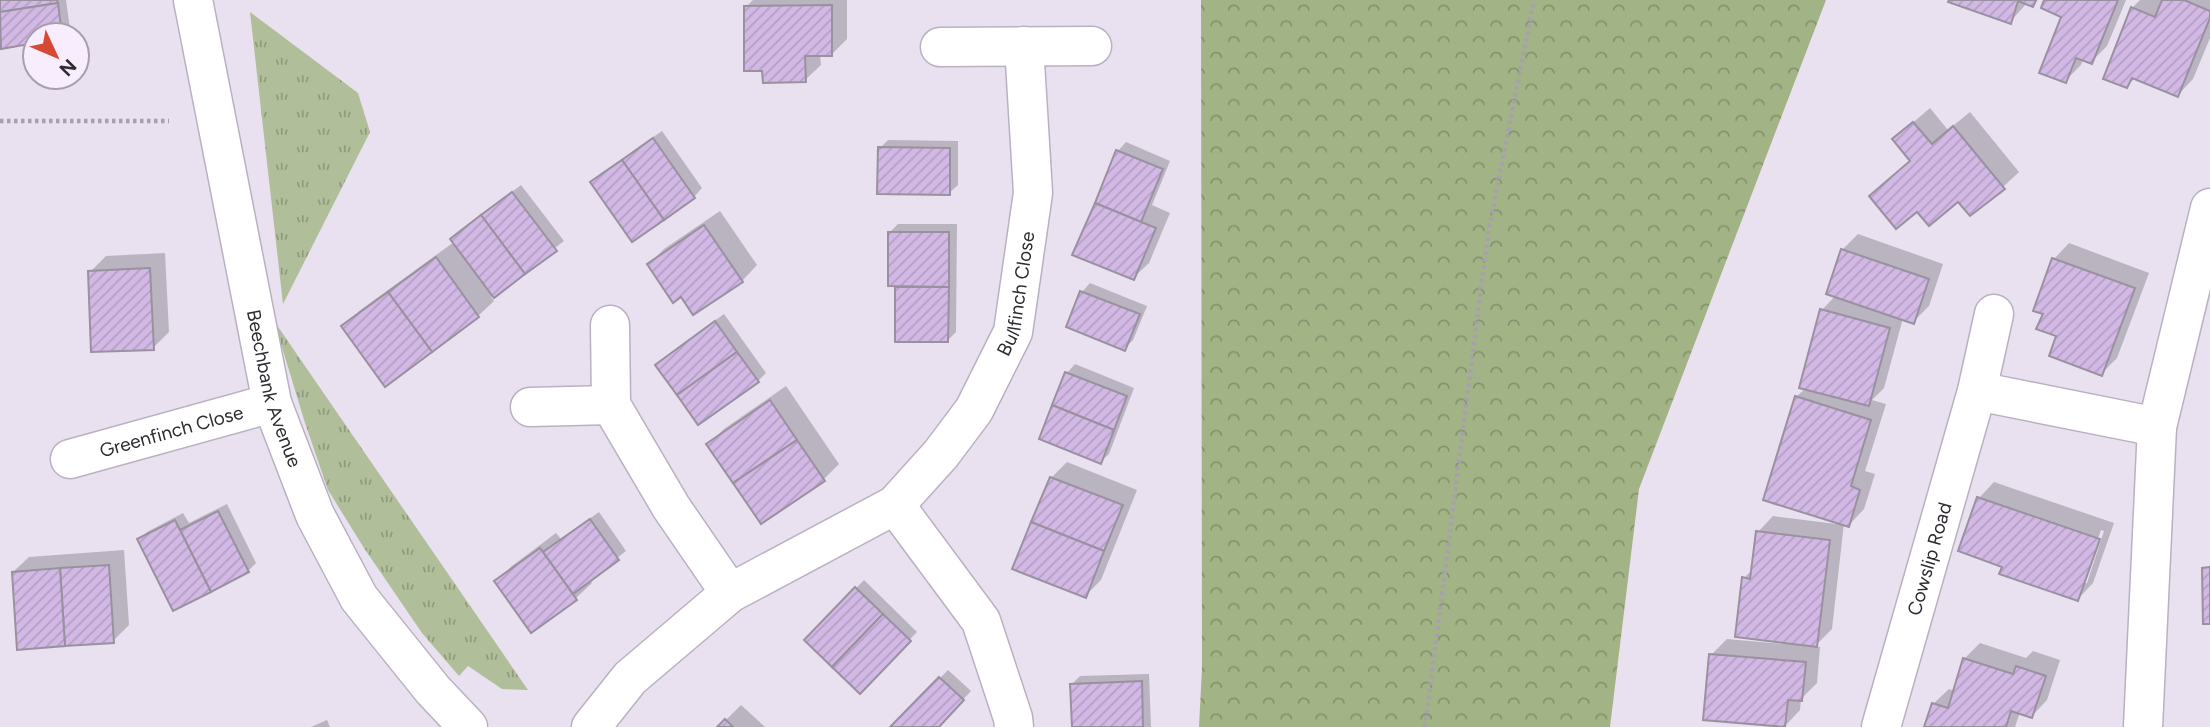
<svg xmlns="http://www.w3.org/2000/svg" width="2210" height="727" font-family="Figtree,sans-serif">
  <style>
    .grass { fill: url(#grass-tufts) }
    .forest { fill: url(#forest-crowns) }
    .shadow { fill: #0003; fill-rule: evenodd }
    .building { fill: url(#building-hatch); stroke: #9a91a0; stroke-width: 2 }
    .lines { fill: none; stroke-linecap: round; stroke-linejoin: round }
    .minor-casing { stroke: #bab1c0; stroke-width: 41 }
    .path { stroke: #a7a0ac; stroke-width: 4.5; stroke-dasharray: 3.5 3.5; stroke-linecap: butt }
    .minor { stroke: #fff; stroke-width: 38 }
    .labels { text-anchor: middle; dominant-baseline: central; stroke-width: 7; stroke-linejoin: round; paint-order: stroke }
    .street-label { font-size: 19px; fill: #2f2b31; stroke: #f7edfd }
  </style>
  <defs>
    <pattern id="grass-tufts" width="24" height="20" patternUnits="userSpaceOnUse" patternTransform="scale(1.75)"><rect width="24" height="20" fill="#b0bf9a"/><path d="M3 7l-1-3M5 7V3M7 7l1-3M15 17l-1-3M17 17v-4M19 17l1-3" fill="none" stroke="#909b7e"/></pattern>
    <pattern id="forest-crowns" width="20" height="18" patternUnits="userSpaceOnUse" patternTransform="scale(1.75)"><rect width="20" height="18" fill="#a2b486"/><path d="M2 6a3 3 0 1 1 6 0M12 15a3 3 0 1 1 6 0" fill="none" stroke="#84936e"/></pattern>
    <pattern id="building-hatch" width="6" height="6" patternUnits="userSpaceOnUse" patternTransform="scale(1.75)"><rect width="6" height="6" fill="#d2b8e4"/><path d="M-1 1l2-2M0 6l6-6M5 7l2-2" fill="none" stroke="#b59ec4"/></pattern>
  </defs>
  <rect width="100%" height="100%" fill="#e9e0f0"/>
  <!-- grass -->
  <g class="grass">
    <polygon points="250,12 358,93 370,132 283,304"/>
    <polygon points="274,321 528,690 502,689 468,666 459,676 422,633 364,548 328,490 305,423"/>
  </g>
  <!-- forest -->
  <polygon class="forest" points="1201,0 1826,0 1639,489 1610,727 1199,727 1202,668"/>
  <!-- shadow -->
  <g class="shadow">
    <polygon points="0,0 66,0 70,29 64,35 35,35 35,42 2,47 0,31"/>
    <polygon points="753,0 847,0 847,39 832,54 820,54 821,65 805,80 764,69 746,7"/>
    <polygon points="1950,0 2038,0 2033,5 2027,3 2010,22"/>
    <polygon points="2046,0 2126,0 2107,46 2091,62 2083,59 2081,65 2065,81 2064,16"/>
    <polygon points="2140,0 2210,0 2210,38 2193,79 2178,95 2135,78 2127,86 2132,8"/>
    <polygon points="1930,108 1948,130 1970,112 2019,172 2003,187 1917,209 1871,196 1911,160 1894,139"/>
    <polygon points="662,131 702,188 694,197 632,240 592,182 600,174"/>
    <polygon points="888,140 958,141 958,185 949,193 880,148"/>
    <polygon points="1126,142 1170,161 1152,205 1170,213 1149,263 1133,278 1118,151"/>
    <polygon points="521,185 564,241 491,297 494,301 478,316 343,327 359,311 454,242 460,231"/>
    <polygon points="720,211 757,265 742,281 681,295 649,264 664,249"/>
    <polygon points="898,224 957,224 956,332 948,340 897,340 897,285 889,233"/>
    <polygon points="1858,234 1943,264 1929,306 1913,322 1903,318 1884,388 1872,400 1886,404 1865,471 1875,474 1864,509 1849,525 1844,523 1832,629 1814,647 1820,647 1817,683 1801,699 1800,710 1785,726 1711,655 1727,639 1784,644 1785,641 1744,578 1753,569 1758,532 1773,516 1844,525 1796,397 1806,388 1822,310 1836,295 1842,250"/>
    <polygon points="2069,243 2149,273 2117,358 2101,374 2058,335 2045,313 2035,310 2054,259"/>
    <polygon points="165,253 169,332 153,348 90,272 106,256"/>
    <polygon points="1090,283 1147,306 1133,340 1125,348 1068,326 1082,292"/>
    <polygon points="724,314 766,373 758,381 699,423 657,365 665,357"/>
    <polygon points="1075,364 1134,388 1109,454 1100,462 1041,438 1067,373"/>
    <polygon points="786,386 839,464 824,479 761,522 708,444 724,429"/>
    <polygon points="1067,462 1137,490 1101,580 1085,596 1051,478"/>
    <path d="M1994 482 2114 523 2093 583 2078 599 1979 498ZM2101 530 2104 531 2087 583H2083Z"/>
    <polygon points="227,504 256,563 248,571 173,609 139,540 147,532 183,513 189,523"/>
    <polygon points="599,512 626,551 589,580 592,583 576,598 531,631 496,581 512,566 556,533 561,539"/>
    <polygon points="124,550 129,625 113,641 13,572 29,557"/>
    <polygon points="864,580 917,632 860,691 806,640"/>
    <polygon points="1980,643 2026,658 2033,651 2060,660 2047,700 2032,716 2020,712 2015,727 1926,727 1933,704 1949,689 1955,691 1964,659"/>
    <polygon points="948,670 971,691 937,727 893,727"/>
    <polygon points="1149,674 1151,727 1073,727 1072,684 1080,676"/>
    <polygon points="741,705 765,727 719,727"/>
    <polygon points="327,720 330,727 311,727"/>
  </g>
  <!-- building -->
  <g class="building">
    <polygon points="0,0 57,0 58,3 0,12"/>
    <polygon points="1949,0 2036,0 2033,7 2018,1 2011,24 1948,2"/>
    <polygon points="2044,0 2118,0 2092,64 2076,58 2066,83 2039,73 2061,17 2041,8"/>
    <polygon points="2162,0 2184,0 2210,11 2210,18 2178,97 2132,78 2127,88 2103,79 2131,7 2155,17"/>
    <polygon points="58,3 62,35 35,35 35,43 1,49 0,12"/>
    <polygon points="832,5 832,56 805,56 806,82 763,83 762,71 744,71 744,6"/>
    <polygon points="1913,122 1932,144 1953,126 2005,189 1970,216 1958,202 1929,226 1917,212 1896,229 1869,196 1910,161 1892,139"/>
    <polygon points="653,138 695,198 664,220 622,160"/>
    <polygon points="878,147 950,148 950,195 877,194"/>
    <polygon points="1116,150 1163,169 1141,222 1095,203"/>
    <polygon points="622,160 664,220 632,242 590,182"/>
    <polygon points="512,192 557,251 525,274 481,215"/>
    <polygon points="1095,203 1156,228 1134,280 1072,255"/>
    <polygon points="481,215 525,274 494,298 450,239"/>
    <polygon points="704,225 743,282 693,315 681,297 673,303 647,264"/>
    <polygon points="888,232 949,232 949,287 888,286"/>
    <polygon points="1841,249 1929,279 1914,324 1826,294"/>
    <polygon points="436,257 479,317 432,352 388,292"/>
    <polygon points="2052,258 2135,288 2102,376 2049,356 2056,336 2036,329 2043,314 2033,311"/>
    <polygon points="150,268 154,350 91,352 88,271"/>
    <polygon points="895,287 949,287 948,342 895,342"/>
    <polygon points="1080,291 1140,314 1125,351 1066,327"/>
    <polygon points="388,292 432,352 385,387 341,326"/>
    <polygon points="1820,309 1890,328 1869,406 1799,388"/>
    <polygon points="715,321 737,352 677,395 655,365"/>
    <polygon points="737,352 759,382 698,425 677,395"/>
    <polygon points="1065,372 1127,396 1114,430 1052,405"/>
    <polygon points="1795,396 1871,420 1851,486 1860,490 1849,527 1763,500"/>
    <polygon points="770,400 797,440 733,483 706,444"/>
    <polygon points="1052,405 1114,430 1101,464 1039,439"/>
    <polygon points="797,440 825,481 761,524 733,483"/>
    <polygon points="1050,477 1123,505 1104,551 1031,522"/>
    <polygon points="1977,497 2100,539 2078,601 1999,574 2002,567 1958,551"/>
    <polygon points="218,511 249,572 211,592 180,530"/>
    <polygon points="590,519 619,560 573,594 543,552"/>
    <polygon points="175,520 211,592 173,611 137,539"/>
    <polygon points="1031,522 1104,551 1086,598 1012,569"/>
    <polygon points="1756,531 1830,540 1817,647 1735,637 1742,577 1750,579"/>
    <polygon points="540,548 577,600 531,633 494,581"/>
    <polygon points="109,565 114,643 65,646 60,568"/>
    <polygon points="2210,567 2210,624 2203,624 2202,568"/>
    <polygon points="60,568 65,646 17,650 12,572"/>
    <polygon points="855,587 883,614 832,667 804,640"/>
    <polygon points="883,614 911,641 860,694 832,667"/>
    <polygon points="1709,654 1806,662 1802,701 1788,700 1785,727 1703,720"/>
    <polygon points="1963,658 2013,674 2016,666 2046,676 2032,718 2011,711 2006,727 1924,727 1932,703 1948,708"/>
    <polygon points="939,677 964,700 939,727 890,727"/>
    <polygon points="1142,681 1143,727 1072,727 1070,684"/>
    <polygon points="725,719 733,727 717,727"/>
  </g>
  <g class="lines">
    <!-- minor casing -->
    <g class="minor-casing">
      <g id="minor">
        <path id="s1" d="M193 0 272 403 315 515 359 598 433 690 468 727"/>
        <polyline points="940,47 1092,46"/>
        <polyline points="610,325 611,405 671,507 730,593"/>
        <polyline points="1977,391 1994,314"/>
        <polyline points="530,407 611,405"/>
        <path id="s2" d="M70 459 272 403"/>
        <polyline points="895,505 981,621 1013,718 1014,727"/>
        <path id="s3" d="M591 727 630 678 730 593 895 505 941 454 974 410 1013 332 1033 193 1024 46"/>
        <path id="s4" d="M1881 727 1977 391 2157 427"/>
        <polyline points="2143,727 2157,427 2210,208"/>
      </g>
    </g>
    <!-- path -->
    <g class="path">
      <polyline points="0,121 169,121"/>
      <polyline points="1425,727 1488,234 1534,0"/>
    </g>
    <!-- minor -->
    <use href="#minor" class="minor"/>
  </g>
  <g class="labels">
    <!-- street labels -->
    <g class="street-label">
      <text stroke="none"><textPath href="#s3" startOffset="630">Bullfinch Close</textPath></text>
      <text stroke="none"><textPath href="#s1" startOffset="397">Beechbank Avenue</textPath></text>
      <text stroke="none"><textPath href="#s2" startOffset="105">Greenfinch Close</textPath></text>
      <text stroke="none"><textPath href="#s4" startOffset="175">Cowslip Road</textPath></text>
    </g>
  </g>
  <!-- north arrow -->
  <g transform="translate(56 56) rotate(134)"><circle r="33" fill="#f7edfd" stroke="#a79fab" stroke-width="2"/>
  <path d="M0-5L12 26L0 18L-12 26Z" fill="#d64a33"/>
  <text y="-10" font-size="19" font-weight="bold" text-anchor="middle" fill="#2f2b31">N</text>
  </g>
</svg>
